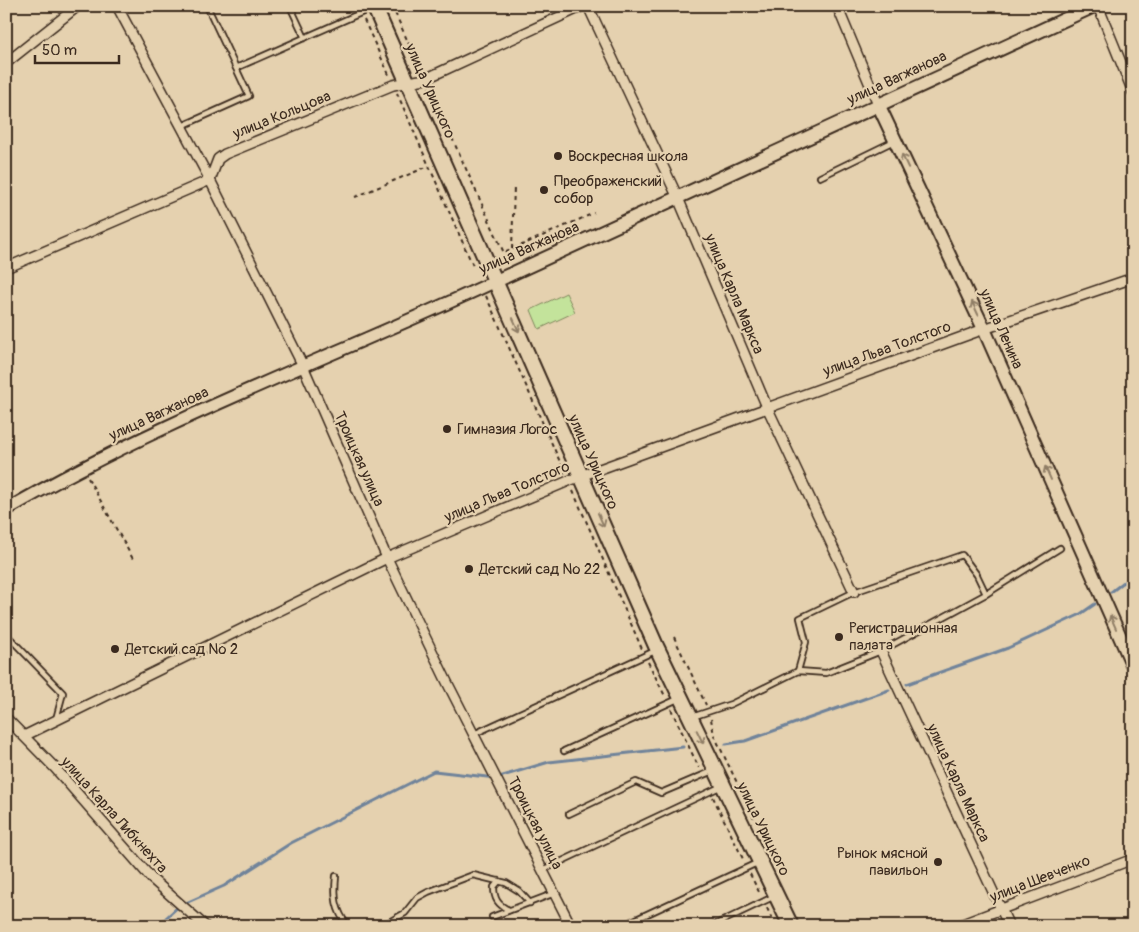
<svg xmlns="http://www.w3.org/2000/svg" width="1139" height="932" font-family="Pangolin,sans-serif">
  <style>
    .green { fill: #c3e39b; stroke: #7f865c }
    .lines { fill: none; stroke-linecap: round; stroke-linejoin: round }
    .stream { stroke: #6f839a; stroke-width: 3 }
    .service-casing { stroke: #3b2a1e; stroke-width: 8 }
    .minor-casing { stroke: #3b2a1e; stroke-width: 12 }
    .tertiary-casing { stroke: #3b2a1e; stroke-width: 15 }
    .secondary-casing { stroke: #3b2a1e; stroke-width: 16 }
    .primary-casing { stroke: #3b2a1e; stroke-width: 18 }
    .path { stroke: #3b2a1e; stroke-width: 2; stroke-dasharray: 4 4; stroke-linecap: butt }
    .service { stroke: #e5d1af; stroke-width: 4.5 }
    .minor { stroke: #e5d1af; stroke-width: 9 }
    .tertiary { stroke: #e5d1af; stroke-width: 11 }
    .secondary { stroke: #e5d1af; stroke-width: 12 }
    .primary { stroke: #e5d1af; stroke-width: 14 }
    .oneway { stroke: #907e66 }
    .poi-dot { fill: #3b2a1e; stroke: #e5d1af; stroke-width: 2 }
    .labels { text-anchor: middle; dominant-baseline: central; stroke-width: 4.5; stroke-linejoin: round; paint-order: stroke }
    .street-label { font-size: 15px; fill: #3b2a1e; stroke: #e5d1af }
    .poi-label { font-size: 15px; fill: #3b2a1e; stroke: #e5d1af; text-anchor: start }
  </style>
  <rect width="100%" height="100%" fill="#e5d1af"/>
  <filter id="ink" filterUnits="userSpaceOnUse"><feTurbulence type="fractalNoise" baseFrequency=".02" numOctaves="2"/><feDisplacementMap in="SourceGraphic" scale="10" xChannelSelector="R" yChannelSelector="G"/><feConvolveMatrix kernelMatrix="1 2 1 2 8 2 1 2 1" color-interpolation-filters="sRGB"/></filter>
  <g filter="url(#ink)">
    <!-- green -->
    <polygon class="green" points="566,293 575,312 539,329 531,310"/>
    <g class="lines">
      <!-- stream -->
      <g class="stream">
        <polyline points="1111,592 1133,575"/>
        <polyline points="907,684 1008,648 1079,615 1095,604"/>
        <polyline points="726,744 745,741 889,690"/>
        <polyline points="157,926 179,906 224,886 291,843 434,771 496,778 549,762 683,747"/>
      </g>
      <!-- service casing -->
      <g class="service-casing">
        <g id="service">
          <polyline points="290,6 305,38"/>
          <polyline points="236,68 372,8"/>
          <polyline points="182,126 249,96 207,6"/>
          <polyline points="820,177 894,141"/>
          <polyline points="6,634 63,693 56,719"/>
          <polyline points="798,671 806,642 800,618 854,592 962,555 977,575 986,594"/>
          <polyline points="692,717 731,704 798,671 826,673 881,651 986,594 1060,548"/>
          <polyline points="474,734 657,650"/>
          <polyline points="564,751 680,698"/>
          <polyline points="569,814 636,782 661,793 715,770"/>
          <polyline points="543,870 722,786"/>
          <path d="M336 876C334 896 335 910 348 926"/>
          <path d="M499 881 494 887C494 899 498 905 509 910"/>
          <polyline points="492,917 555,893"/>
          <polyline points="382,926 405,913 417,898 428,892 473,875 506,883 519,891 530,903"/>
          <polyline points="628,926 630,922 759,862"/>
          <polyline points="712,926 775,896"/>
        </g>
      </g>
      <!-- minor casing -->
      <g class="minor-casing">
        <g id="minor">
          <polyline points="117,6 210,180 303,366 387,558 447,682 571,926"/>
          <polyline points="588,6 678,198 767,407 854,592"/>
          <polyline points="837,6 878,104"/>
          <polyline points="1098,6 1133,92"/>
          <polyline points="6,63 78,6"/>
          <polyline points="6,268 210,180 218,159 225,154 393,85 425,79 583,6"/>
          <polyline points="881,651 1009,926"/>
          <polyline points="6,718 55,768 152,879 205,926"/>
          <polyline points="24,736 387,558 578,477 984,329 1133,278"/>
          <polyline points="957,926 1133,859"/>
        </g>
      </g>
      <!-- tertiary casing -->
      <g class="tertiary-casing">
        <path id="tertiary" d="M6 510C162 419 333 357 496 281"/>
      </g>
      <!-- secondary casing -->
      <g class="secondary-casing">
        <g id="secondary">
          <polyline points="878,104 984,329 1133,666"/>
          <polyline points="496,281 1094,6"/>
        </g>
      </g>
      <!-- primary casing -->
      <g class="primary-casing">
        <polyline id="primary" points="374,6 656,646 791,926"/>
      </g>
      <!-- path -->
      <g class="path">
        <polyline points="392,6 420,69"/>
        <polyline points="364,20 390,77"/>
        <polyline points="429,87 504,253 594,213"/>
        <polyline points="397,93 473,266"/>
        <polyline points="355,197 429,166"/>
        <polyline points="512,249 514,186"/>
        <polyline points="486,296 565,473"/>
        <polyline points="88,478 133,559"/>
        <polyline points="573,491 642,649"/>
        <polyline points="674,637 706,705"/>
        <polyline points="648,662 665,696"/>
        <polyline points="671,709 699,768"/>
        <polyline points="711,719 714,735 755,820"/>
        <polyline points="713,797 744,861"/>
        <polyline points="750,874 760,894"/>
        <polyline points="767,908 775,926"/>
      </g>
      <!-- service -->
      <use href="#service" class="service"/>
      <!-- minor -->
      <use href="#minor" class="minor"/>
      <!-- tertiary -->
      <use href="#tertiary" class="tertiary"/>
      <!-- secondary -->
      <use href="#secondary" class="secondary"/>
      <!-- primary -->
      <use href="#primary" class="primary"/>
    </g>
    <!-- one-way arrows -->
    <defs><path id="oneway-shaft" d="M-6 0H5M1.5-3L5.5 0L1.5 3" fill="none" stroke-width="1.6" stroke-linecap="round" stroke-linejoin="round" transform="scale(1.25)"/></defs>
    <g class="oneway">
      <use href="#oneway-shaft" transform="translate(905 161) rotate(-115)"/>
      <use href="#oneway-shaft" transform="translate(975 308) rotate(-115)"/>
      <use href="#oneway-shaft" transform="translate(516 325) rotate(66)"/>
      <use href="#oneway-shaft" transform="translate(1048 473) rotate(-114)"/>
      <use href="#oneway-shaft" transform="translate(601 520) rotate(66)"/>
      <use href="#oneway-shaft" transform="translate(1113 622) rotate(-114)"/>
      <use href="#oneway-shaft" transform="translate(700 737) rotate(64)"/>
    </g>
  </g>
  <!-- markers -->
  <g class="poi-dot">
    <circle cx="558" cy="156" r="5"/>
    <circle cx="544" cy="190" r="5"/>
    <circle cx="447" cy="429" r="5"/>
    <circle cx="469" cy="569" r="5"/>
    <circle cx="839" cy="637" r="5"/>
    <circle cx="115" cy="649" r="5"/>
    <circle cx="938" cy="862" r="5"/>
  </g>
  <g class="labels">
    <!-- street labels -->
    <g class="street-label">
      <text transform="translate(897 78) rotate(-25)">улица Вагжанова</text>
      <text transform="translate(430 91) rotate(66)">улица Урицкого</text>
      <text transform="translate(282 115) rotate(-22)">улица Кольцова</text>
      <text transform="translate(529 248) rotate(-24)">улица Вагжанова</text>
      <text transform="translate(734 294) rotate(67)">улица Карла Маркса</text>
      <text transform="translate(1001 329) rotate(66)">улица Ленина</text>
      <text transform="translate(887 349) rotate(-20)">улица Льва Толстого</text>
      <text transform="translate(159 414) rotate(-25)">улица Вагжанова</text>
      <text transform="translate(359 459) rotate(66)">Троицкая улица</text>
      <text transform="translate(593 462) rotate(66)">улица Урицкого</text>
      <text transform="translate(507 492) rotate(-23)">улица Льва Толстого</text>
      <text transform="translate(958 783) rotate(65)">улица Карла Маркса</text>
      <text transform="translate(114 815) rotate(48)">улица Карла Либкнехта</text>
      <text transform="translate(535 823) rotate(63)">Троицкая улица</text>
      <text transform="translate(763 829) rotate(64)">улица Урицкого</text>
      <text transform="translate(1040 879) rotate(-21)">улица Шевченко</text>
    </g>
    <!-- poi labels -->
    <g class="poi-label">
      <text x="568" y="156">Воскресная школа</text>
      <text x="554" y="181">Преображенский<tspan x="554" dy="17">собор</tspan></text>
      <text x="457" y="429">Гимназия Логос</text>
      <text x="479" y="569">Детский сад № 22</text>
      <text x="849" y="628">Регистрационная<tspan x="849" dy="17">палата</tspan></text>
      <text x="125" y="649">Детский сад № 2</text>
      <text x="928" y="853" text-anchor="end">Рынок мясной<tspan x="928" dy="17">павильон</tspan></text>
    </g>
  </g>
  <!-- margin -->
  <rect width="1139" height="932" fill="none" stroke="#e5d1af" stroke-width="25"/>
  <rect x="12" y="12" width="1114" height="907" fill="none" stroke="#3b2a1e" stroke-width="2" filter="url(#ink)"/>
  <!-- scale -->
  <path d="M35 55v8h84v-8" fill="none" stroke="#3b2a1e" stroke-width="2.5"/>
  <text x="42" y="55" font-size="15" fill="#3b2a1e" stroke="#e5d1af" stroke-width="4" paint-order="stroke">50 m</text>
</svg>
